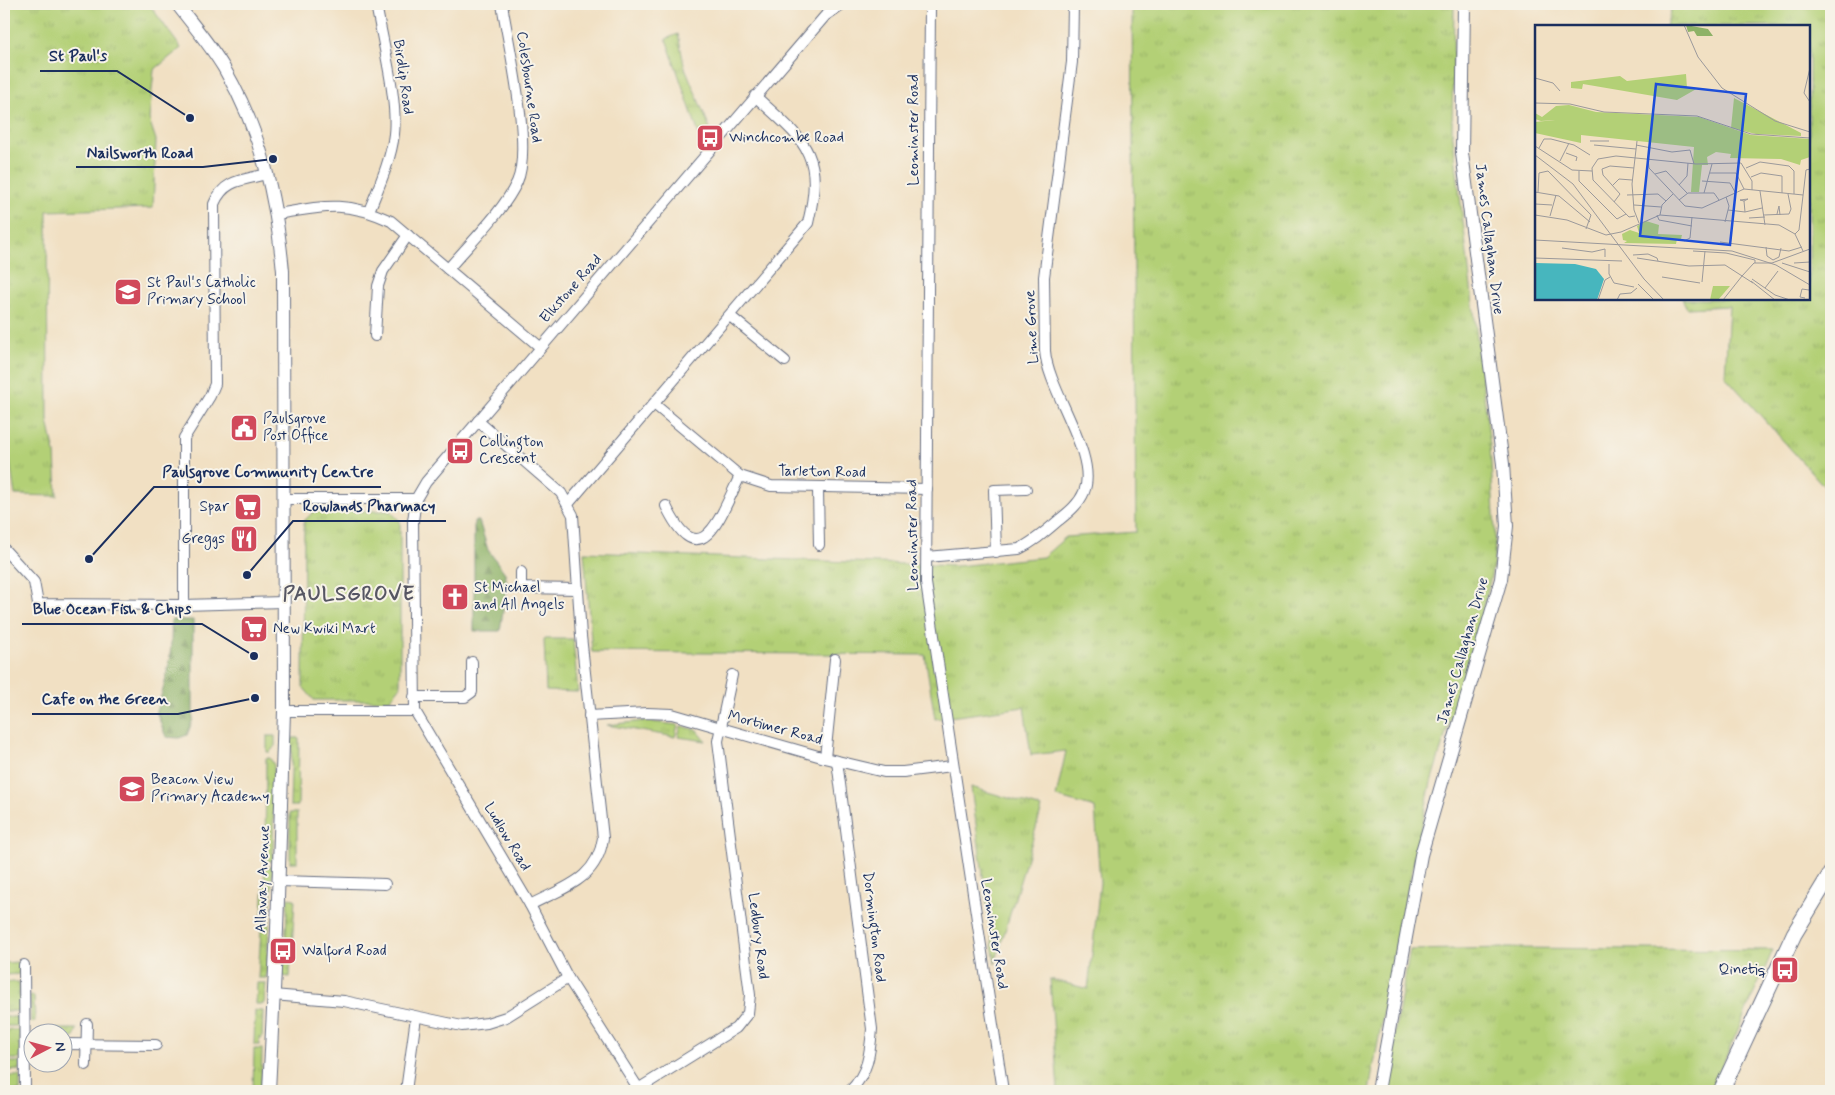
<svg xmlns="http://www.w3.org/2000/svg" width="1835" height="1095" font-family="Mynerve,sans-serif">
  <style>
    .grass { fill: url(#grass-tufts); stroke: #67806a }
    .forest { fill: url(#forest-firs); stroke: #547062 }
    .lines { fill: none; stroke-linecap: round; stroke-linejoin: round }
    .minor-casing { stroke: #666d81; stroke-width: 12 }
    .tertiary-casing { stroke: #666d81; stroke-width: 14 }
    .secondary-casing { stroke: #666d81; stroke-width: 17 }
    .minor { stroke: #fff; stroke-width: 10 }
    .tertiary { stroke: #fff; stroke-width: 12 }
    .secondary { stroke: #fff; stroke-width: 15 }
    .labels { text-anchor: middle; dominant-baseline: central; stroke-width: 4; stroke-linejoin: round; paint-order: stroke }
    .street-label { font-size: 15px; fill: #1b2f5e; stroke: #f7f3e8 }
    .poi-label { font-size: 15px; fill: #1b2f5e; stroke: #f7f3e8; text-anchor: start }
    .district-label { font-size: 20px; font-weight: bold; letter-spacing: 1px; fill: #565663; stroke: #f7f3e8 }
    .inset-road { fill: none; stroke: #9b999b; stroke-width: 1 }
    .view { fill: #1d4ed8; fill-opacity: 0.15; stroke: #1d4ed8; stroke-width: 2.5 }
    .inset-edge { fill: none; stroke: #1b2f5e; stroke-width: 2.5 }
    .leader { fill: none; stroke: #1b2f5e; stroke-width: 2 }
    .callout-dot { fill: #1b2f5e; stroke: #f7f3e8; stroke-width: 2 }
    .callout-label { font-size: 16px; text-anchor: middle; font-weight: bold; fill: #1b2f5e; stroke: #f7f3e8; stroke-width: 4; stroke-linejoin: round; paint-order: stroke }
  </style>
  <defs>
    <pattern id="grass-tufts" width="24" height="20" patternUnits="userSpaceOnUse" patternTransform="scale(1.25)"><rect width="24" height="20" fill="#b3d076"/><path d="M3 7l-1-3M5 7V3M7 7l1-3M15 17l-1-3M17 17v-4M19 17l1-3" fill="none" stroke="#99b368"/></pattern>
    <pattern id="forest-firs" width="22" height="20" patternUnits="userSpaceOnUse" patternTransform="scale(1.25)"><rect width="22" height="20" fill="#8eb267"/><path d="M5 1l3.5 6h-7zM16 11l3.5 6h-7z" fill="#739158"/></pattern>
  </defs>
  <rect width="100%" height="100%" fill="#f7f3e8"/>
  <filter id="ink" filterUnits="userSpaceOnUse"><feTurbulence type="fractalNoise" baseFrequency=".02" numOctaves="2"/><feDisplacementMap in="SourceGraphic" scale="10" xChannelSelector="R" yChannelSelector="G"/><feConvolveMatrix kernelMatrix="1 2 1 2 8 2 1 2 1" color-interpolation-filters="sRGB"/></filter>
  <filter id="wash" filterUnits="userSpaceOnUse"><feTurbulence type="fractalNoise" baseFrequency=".0096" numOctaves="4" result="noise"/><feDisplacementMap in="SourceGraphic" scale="20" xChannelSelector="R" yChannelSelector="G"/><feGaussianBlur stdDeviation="1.12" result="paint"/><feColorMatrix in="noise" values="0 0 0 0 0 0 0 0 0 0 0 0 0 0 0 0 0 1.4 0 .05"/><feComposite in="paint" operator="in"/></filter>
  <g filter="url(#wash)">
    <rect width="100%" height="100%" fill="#f1e0c3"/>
    <!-- grass -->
    <g class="grass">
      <polygon points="4,4 149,4 181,48 154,70 149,119 156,140 153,208 47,211 48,421 55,453 57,496 15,495 8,449 4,448"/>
      <polygon points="1132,4 1454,4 1452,130 1490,445 1495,531 1494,562 1483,612 1431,782 1397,940 1369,1091 1058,1091 1050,979 1088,989 1100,883 1095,808 1056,797 1066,751 1031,755 1024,707 935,719 925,655 592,652 584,552 957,566 1043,557 1066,537 1136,532"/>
      <polygon points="1673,4 1831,4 1831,370 1829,370 1831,392 1831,494 1725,376 1729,306 1687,308 1682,299 1809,299 1809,26 1666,26"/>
      <polygon points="678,34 684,65 711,131 701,140 666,39"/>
      <polygon points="314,511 390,511 400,521 400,687 390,700 314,700 303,687 304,521"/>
      <polygon points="544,639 573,639 578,692 546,691"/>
      <polygon points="644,721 678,725 675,737 607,725"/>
      <polygon points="681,726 697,730 706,741 678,737"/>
      <polygon points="267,736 275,736 275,746 270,752 267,752"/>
      <polygon points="292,738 299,738 298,806 290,806"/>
      <polygon points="266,758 270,758 274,765 273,861 265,861"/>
      <polygon points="971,787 1042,808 995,964"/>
      <rect x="290" y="813" width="7" height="49"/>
      <polygon points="265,867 273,867 266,978 258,978"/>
      <polygon points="288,898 295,899 292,947 285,947"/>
      <polygon points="1506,948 1773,950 1711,1091 1384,1091 1410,950"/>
      <polygon points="284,954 291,955 290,977 282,976"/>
      <polygon points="18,962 19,974 4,975 4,963"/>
      <polygon points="4,982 19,982 20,1011 4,1011"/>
      <polygon points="257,983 266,983 264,1004 256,1004"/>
      <polygon points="30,996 34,996 35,1022 31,1023"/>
      <polygon points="255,1011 263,1011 262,1038 259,1038 259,1045 254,1045"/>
      <rect x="4" y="1017" width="16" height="9"/>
      <polygon points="39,1029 77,1029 74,1038 63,1039 62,1032 39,1032"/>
      <rect x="4" y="1030" width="16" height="29"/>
      <polygon points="63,1049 74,1051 77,1059 63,1059"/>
      <polygon points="254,1049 262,1049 261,1091 253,1091"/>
      <polygon points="4,1062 20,1062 20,1070 4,1071"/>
      <rect x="4" y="1076" width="16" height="15"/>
    </g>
    <!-- forest -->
    <g class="forest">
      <polygon points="474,521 479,521 488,550 505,573 507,584 500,631 474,631"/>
      <path d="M171 620H193V719L187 735 179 738 166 737 156 711C167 681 173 651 171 620Z"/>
    </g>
  </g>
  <g filter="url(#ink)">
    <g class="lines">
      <!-- minor casing -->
      <g class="minor-casing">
        <g id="minor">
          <polyline points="930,4 926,583 1003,1091"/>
          <path d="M369 211C379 186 391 160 394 134 398 100 382 39 376 4"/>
          <path d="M277 214C324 206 346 200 391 221L540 347"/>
          <path d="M448 269C470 243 503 212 517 182 533 148 508 43 502 4"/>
          <polyline points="730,316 785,361"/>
          <polyline points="375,336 378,286 383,271 408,235"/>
          <polyline points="654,404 740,476 771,486 927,489"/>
          <path d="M478 421 561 493 573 515 581 636 603 838C597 880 564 887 530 905"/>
          <polyline points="818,489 819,545"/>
          <polyline points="283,499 416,499"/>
          <path d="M568 504 808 223C825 152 804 141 755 96"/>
          <path d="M666 506C701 579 721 514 740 476"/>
          <polyline points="4,549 34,582 38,604 184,605 283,602"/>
          <polyline points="996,552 994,490 1026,489"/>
          <path d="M927 557 1019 549C1034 542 1046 531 1059 520 1069 512 1079 504 1084 492 1099 456 1048 391 1045 351L1044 277 1072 62 1073 4"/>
          <polyline points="521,572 521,588 577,589"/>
          <path d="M184 605V438L210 396 215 384 214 204C224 179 244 180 267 174"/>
          <polyline points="414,697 465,697 472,692 472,662"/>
          <polyline points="284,711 415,711"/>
          <polyline points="589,716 647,713 672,714 825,758 884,772 903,772 952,766"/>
          <polyline points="825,758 835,659"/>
          <path d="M837 761 872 1029C870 1054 868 1073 850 1091"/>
          <polyline points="279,881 385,884"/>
          <polyline points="24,965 25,1091"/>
          <polyline points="273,995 344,1001 462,1026 487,1023 506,1017 568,978"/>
          <polyline points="62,1044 156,1045"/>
          <polyline points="86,1065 87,1024"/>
          <polyline points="638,1089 736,1028 748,1013 750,995 718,741 732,675"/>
          <polyline points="406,1091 416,1017"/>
          <polyline points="640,1091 568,978 530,905 415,711 413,521 416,499 426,482 825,16 842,4"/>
        </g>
      </g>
      <!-- tertiary casing -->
      <g class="tertiary-casing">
        <g id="tertiary">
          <path d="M177 4C193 25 211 46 224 68 262 133 276 198 283 271L284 711 277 929 269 1091"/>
          <polyline points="1378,1091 1421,855 1501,579 1507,526 1503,464 1462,153 1464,4"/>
        </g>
      </g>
      <!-- secondary casing -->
      <g class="secondary-casing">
        <polyline id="secondary" points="1721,1091 1794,934 1831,873"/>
      </g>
      <!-- minor -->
      <use href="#minor" class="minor"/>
      <!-- tertiary -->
      <use href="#tertiary" class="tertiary"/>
      <!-- secondary -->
      <use href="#secondary" class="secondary"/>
    </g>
  </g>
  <!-- icons -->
  <defs>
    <g id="bus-square" transform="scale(1.4375)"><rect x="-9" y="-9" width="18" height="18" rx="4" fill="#d1495b" stroke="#f7f3e8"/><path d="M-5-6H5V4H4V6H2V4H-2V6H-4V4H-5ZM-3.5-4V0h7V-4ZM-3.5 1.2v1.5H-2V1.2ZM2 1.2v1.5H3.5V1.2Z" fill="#fff"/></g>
    <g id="school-square" transform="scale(1.4375)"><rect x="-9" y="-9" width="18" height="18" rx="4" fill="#d1495b" stroke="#f7f3e8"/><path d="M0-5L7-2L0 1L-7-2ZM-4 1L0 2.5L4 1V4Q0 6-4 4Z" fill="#fff"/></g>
    <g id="civic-square" transform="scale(1.4375)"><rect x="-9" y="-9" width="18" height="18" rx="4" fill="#d1495b" stroke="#f7f3e8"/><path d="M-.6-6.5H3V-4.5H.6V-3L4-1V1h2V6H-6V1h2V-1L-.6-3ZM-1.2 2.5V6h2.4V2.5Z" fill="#fff"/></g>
    <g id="supermarket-square" transform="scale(1.4375)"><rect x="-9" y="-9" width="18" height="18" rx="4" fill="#d1495b" stroke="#f7f3e8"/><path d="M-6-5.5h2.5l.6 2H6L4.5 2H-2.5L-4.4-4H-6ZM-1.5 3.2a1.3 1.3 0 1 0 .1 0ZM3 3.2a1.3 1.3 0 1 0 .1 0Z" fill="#fff"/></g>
    <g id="restaurant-square" transform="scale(1.4375)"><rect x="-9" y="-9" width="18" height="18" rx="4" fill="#d1495b" stroke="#f7f3e8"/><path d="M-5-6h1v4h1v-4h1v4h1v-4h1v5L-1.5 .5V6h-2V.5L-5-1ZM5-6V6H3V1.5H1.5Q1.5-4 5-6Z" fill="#fff"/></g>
    <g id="church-square" transform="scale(1.4375)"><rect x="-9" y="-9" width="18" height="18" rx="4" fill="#d1495b" stroke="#f7f3e8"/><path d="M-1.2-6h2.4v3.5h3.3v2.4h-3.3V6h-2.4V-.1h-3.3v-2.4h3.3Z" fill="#fff"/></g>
  </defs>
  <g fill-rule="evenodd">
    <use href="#bus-square" x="710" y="138"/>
    <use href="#school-square" x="128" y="292"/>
    <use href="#civic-square" x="244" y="428"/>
    <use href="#bus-square" x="460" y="451"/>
    <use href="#supermarket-square" x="248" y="507"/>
    <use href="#restaurant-square" x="244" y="539"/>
    <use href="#church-square" x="455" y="597"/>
    <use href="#supermarket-square" x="254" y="629"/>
    <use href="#school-square" x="132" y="789"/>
    <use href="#bus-square" x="283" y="951"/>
    <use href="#bus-square" x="1785" y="970"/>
  </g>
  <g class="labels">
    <!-- street labels -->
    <g class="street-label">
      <text transform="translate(403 77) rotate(82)">Birdlip Road</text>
      <text transform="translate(529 87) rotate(82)">Colesbourne Road</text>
      <text transform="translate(914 130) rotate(-90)">Leominster Road</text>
      <text transform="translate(1489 239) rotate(83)">James Callaghan Drive</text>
      <text transform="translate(571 289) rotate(-49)">Elkstone Road</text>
      <text transform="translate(1032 327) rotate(-93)">Lime Grove</text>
      <text transform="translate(822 472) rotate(1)">Tarleton Road</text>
      <text transform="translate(913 535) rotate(-91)">Leominster Road</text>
      <text transform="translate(1463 651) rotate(-74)">James Callaghan Drive</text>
      <text transform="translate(775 728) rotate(15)">Mortimer Road</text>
      <text transform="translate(507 837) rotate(59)">Ludlow Road</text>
      <text transform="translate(263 879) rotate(-88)">Allaway Avenue</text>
      <text transform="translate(874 927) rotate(83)">Dormington Road</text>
      <text transform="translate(994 934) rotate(81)">Leominster Road</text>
      <text transform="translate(758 936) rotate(83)">Ledbury Road</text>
    </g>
    <!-- poi labels -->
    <g class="poi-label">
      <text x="729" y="138">Winchcombe Road</text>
      <text x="147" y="283">St Paul's Catholic<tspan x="147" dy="17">Primary School</tspan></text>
      <text x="263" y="419">Paulsgrove<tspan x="263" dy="17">Post Office</tspan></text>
      <text x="479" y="442">Collington<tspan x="479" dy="17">Crescent</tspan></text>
      <text x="229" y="507" text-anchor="end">Spar</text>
      <text x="225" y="539" text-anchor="end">Greggs</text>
      <text x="474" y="588">St Michael<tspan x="474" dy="17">and All Angels</tspan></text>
      <text x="273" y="629">New Kwiki Mart</text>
      <text x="151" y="780">Beacon View<tspan x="151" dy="17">Primary Academy</tspan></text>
      <text x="302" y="951">Walford Road</text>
      <text x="1766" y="970" text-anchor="end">Qinetiq</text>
    </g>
    <!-- district labels -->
    <g class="district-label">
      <text x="349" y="594">PAULSGROVE</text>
    </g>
  </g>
  <!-- overview -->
  <g transform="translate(1535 25)">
    <rect width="275" height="275" fill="#f1e0c3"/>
    <path d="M151 49 152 63H163L142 75 48 59 47 64 36 63V57L85 51 92 56ZM199 73 266 108V111L221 109 196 103ZM34 80 61 87 164 92 216 110 275 114V132L266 135 265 140 246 134 195 133 196 129 181 127 172 132 173 140H167L164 167H156L159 122 46 110V118L0 108V97L20 95 6 96 0 94V88L7 92 21 81ZM111 196 124 200 123 209 147 210 146 214H142L141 219 89 218 92 216 88 215 87 209 95 205 104 208 102 201Z" fill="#b3d076"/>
    <path d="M151 0 173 4 178 11H162L159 6 153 7Z" fill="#8eb267"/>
    <path d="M178 261H195L183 275H175Z" fill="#b3d076"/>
    <path d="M0 238 40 239 61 244 69 254 62 275H0Z" fill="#47b6be"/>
    <path class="inset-road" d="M149 0 163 32 187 63 240 96 275 107M275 43 269 68 275 77M0 53 18 58 25 66M0 78 35 79 69 87 162 91 216 109 275 113M55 116H74M102 116 97 159 99 185 104 198M59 120 101 124M101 120 137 127 155 125 159 139M0 121 37 145 57 146M4 123 9 114H16L39 120 55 130M31 128 42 132 41 136M0 130 38 159 109 254 129 275M113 134 114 143 150 181M25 136 34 118M211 143 225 137 254 141 259 146V169M44 146V156L82 194 91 189M175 148H201L209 164M120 149 131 146 152 168M216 152 226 148 247 151V168M167 156 195 158 200 167M144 160 152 151 153 138M77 161 84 154 97 155M225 166 230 200M0 167 24 171 55 197M3 167 4 148 13 146 56 190 51 204M169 168 177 139M92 170 123 169 131 176M144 175 153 168H179L184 175M209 176 205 175 213 174 209 176 210 187M79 177 85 169 68 150 67 144 75 141 99 143M0 179 17 180M99 180 126 182M150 181 167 183 209 164 268 170M193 185 210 187 227 183M242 189 244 181 245 190M0 190 32 195 71 210 86 207 125 190 244 200 260 209 268 226M122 190 124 195 157 201M125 190 127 180 138 169M229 190 254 189 256 184 253 169M15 191 21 170M100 191 94 192 58 155 57 143 63 134 81 131 161 139 206 138 217 156V165M214 193 230 192M190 197 194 181 191 172M260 209 264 205 271 145 275 144M0 215 197 226 241 240 275 260M149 216 155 213 157 192M185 217 254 226 267 222M231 222 232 231 238 235 244 232 246 223M27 223 57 227 70 224V232M158 226 191 228 220 235V238M98 230 113 229 122 233 123 236M0 233 87 236M102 233 154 241 190 240 218 258M247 238 275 247M259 238 275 237M74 239V249L79 258 99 262M207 251 219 238H237L275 224M127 252 165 258M217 254 240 270 255 275M216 256 240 275M167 257 170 226M103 259 119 275M230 263 243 246M270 273 265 272 267 264 274 265M63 275 70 255 75 252M82 275 85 269 96 268 102 263M188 275 207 251"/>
    <path class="view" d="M121 59 211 69 195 220 105 211Z"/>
    <rect width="275" height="275" class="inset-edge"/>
  </g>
  <!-- callouts -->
  <path class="leader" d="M190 118L117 71H40M273 159L203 167H76M89 559L154 487H381M247 575L293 521H446M254 656L202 624H22M255 698L178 714H32"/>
  <g class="callout-dot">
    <circle cx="190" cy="118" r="5"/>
    <circle cx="273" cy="159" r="5"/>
    <circle cx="89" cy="559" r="5"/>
    <circle cx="247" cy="575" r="5"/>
    <circle cx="254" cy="656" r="5"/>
    <circle cx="255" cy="698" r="5"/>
  </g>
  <g class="callout-label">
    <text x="78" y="61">St Paul's</text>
    <text x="140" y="158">Nailsworth Road</text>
    <text x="268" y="477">Paulsgrove Community Centre</text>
    <text x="369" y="511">Rowlands Pharmacy</text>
    <text x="112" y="614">Blue Ocean Fish &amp; Chips</text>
    <text x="105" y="704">Cafe on the Green</text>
  </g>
  <!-- margin -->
  <rect width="1835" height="1095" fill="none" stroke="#f7f3e8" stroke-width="20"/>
  <!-- north arrow -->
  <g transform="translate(48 1048) rotate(84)"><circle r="24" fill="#f7f3e8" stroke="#9fa5b1"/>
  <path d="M0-4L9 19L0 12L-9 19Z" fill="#d1495b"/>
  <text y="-8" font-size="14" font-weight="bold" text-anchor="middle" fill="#1b2f5e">N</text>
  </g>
</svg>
